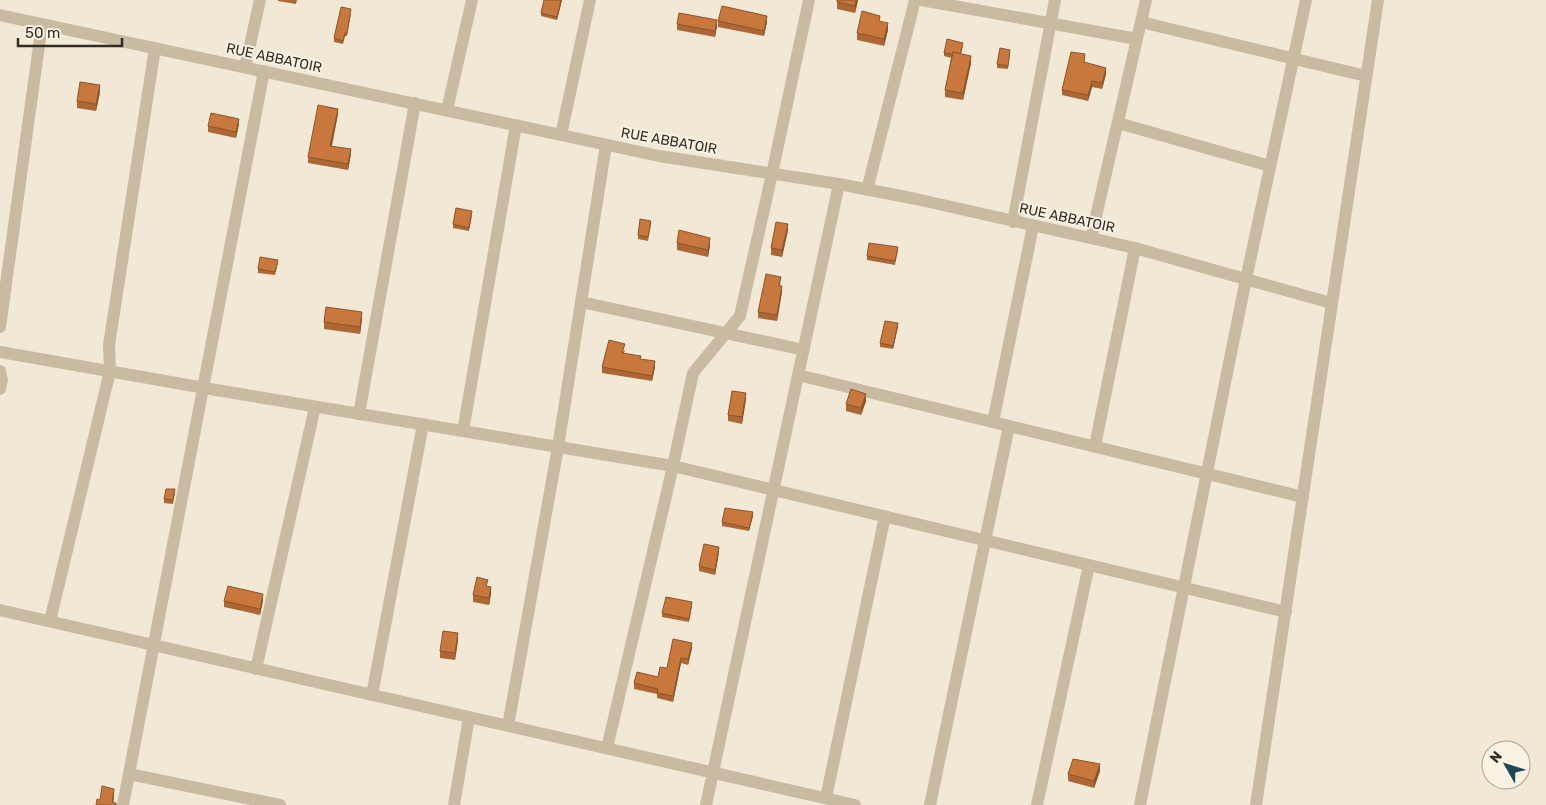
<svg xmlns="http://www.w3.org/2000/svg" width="1546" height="805" font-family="Rubik,sans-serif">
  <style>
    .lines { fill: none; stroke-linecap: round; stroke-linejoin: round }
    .street { stroke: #c9bba2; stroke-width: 12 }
    .wall { fill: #ac6734 }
    .shaded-wall { fill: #8c542b }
    .building { fill: #c8783d; stroke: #8c542b }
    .labels { text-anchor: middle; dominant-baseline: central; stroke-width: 4; stroke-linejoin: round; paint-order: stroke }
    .street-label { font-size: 14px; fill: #332c25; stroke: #f9f2e2 }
  </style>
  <rect width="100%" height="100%" fill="#f1e9d6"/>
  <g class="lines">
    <!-- street -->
    <g class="street">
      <polyline points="921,0 1137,39"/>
      <polyline points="0,15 659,156 839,184 916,199 1135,248 1331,303"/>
      <polyline points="1141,22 1366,76"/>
      <polyline points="245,67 260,0"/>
      <polyline points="447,110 472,0"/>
      <polyline points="1118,123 1270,166"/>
      <polyline points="561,135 590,0"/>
      <polyline points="867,190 915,0"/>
      <polyline points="1013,222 1055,0"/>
      <polyline points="1091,238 1146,0"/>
      <polyline points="581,302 804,350"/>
      <polyline points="0,327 42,24"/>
      <polyline points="0,352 216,390 673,466 1286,612"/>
      <polyline points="0,371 2,380 0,389"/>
      <polyline points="798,375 1303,497"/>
      <polyline points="359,414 415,103"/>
      <polyline points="993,422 1033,226"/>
      <polyline points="463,431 516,125"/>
      <polyline points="1095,446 1135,248"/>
      <polyline points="0,610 855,805"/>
      <polyline points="50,621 110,371 109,345 155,48"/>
      <polyline points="256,669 315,407"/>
      <polyline points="372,695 423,424"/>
      <polyline points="508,726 558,447 606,145"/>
      <polyline points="607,748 673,466 693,373 740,316 772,174 809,0"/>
      <polyline points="129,774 280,805"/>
      <polyline points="826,798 885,516"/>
      <polyline points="123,805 264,71"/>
      <polyline points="454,805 469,717"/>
      <polyline points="706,805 839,184"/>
      <polyline points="930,805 1009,426"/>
      <polyline points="1037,805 1089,565"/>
      <polyline points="1140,805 1246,279 1306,0"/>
      <polyline points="1256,805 1378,0"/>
    </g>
  </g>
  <!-- wall -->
  <g class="wall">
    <polygon points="278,0 297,0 296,4 278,1"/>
    <polygon points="562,0 557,20 541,16 541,13"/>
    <polygon points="837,0 858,0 855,13 837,9"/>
    <polygon points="351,13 347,36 345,36 343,44 334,42 334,38"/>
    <polygon points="718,21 767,22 764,36 718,27"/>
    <polygon points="880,21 888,30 884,46 857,40 857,33"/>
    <polygon points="677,24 717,26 715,37 677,30"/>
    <polygon points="963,46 961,54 971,63 963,100 945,97 945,90 951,58 944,56 944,53"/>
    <polygon points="1010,53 1008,69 997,68 997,64"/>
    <polygon points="1085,60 1085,63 1106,74 1102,89 1092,87 1088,101 1062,95 1062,90"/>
    <polygon points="100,92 96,111 77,108 77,101"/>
    <polygon points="338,114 332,146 351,154 348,170 308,163 308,157"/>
    <polygon points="239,124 236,138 208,132 208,126"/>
    <polygon points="472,215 469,231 453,228 453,224"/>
    <polygon points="651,224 648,241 638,239 638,235"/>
    <polygon points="788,230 782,257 771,255 771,248"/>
    <polygon points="677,243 710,245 708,257 677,250"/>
    <polygon points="898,250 895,265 867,260 867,256"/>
    <polygon points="278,263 275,275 258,273 258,269"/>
    <polygon points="781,283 780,286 782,292 777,321 758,318 758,312"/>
    <polygon points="362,319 360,334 324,329 324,322"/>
    <polygon points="898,326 893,349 880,347 880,343"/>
    <polygon points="625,350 624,353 655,367 652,381 602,373 602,367"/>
    <polygon points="746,399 742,424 728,421 728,415"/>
    <polygon points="866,401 861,415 846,411 846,404"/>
    <polygon points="175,493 173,504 164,503 164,499"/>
    <polygon points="753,516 749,531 722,526 722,522"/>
    <polygon points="719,552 715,575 699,571 699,566"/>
    <polygon points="488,586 491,594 489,605 473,602 473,595"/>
    <polygon points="263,600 260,615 224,607 224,601"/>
    <polygon points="692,606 689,622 662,617 662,613"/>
    <polygon points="458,640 455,660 440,658 440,651"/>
    <polygon points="692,648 688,665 681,663 673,702 657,698 657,694 634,689 634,683 658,677"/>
    <polygon points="1100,771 1094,788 1068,781 1068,774"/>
  </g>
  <!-- shaded-wall -->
  <g class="shaded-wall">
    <polygon points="561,0 562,0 557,20 557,17"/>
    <polygon points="856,0 858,0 855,13 855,6"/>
    <polygon points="767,16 767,22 764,36 764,31"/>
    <polygon points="717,20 717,26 715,37 715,31"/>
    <polygon points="888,23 888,30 884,46 884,39"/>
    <polygon points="971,56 971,63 963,100 963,93"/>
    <polygon points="1106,68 1106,74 1102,89 1102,83"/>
    <polygon points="1092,81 1092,87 1088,101 1088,95"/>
    <polygon points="100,85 100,92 96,111 96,104"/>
    <polygon points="338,109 338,114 330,152 330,146"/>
    <polygon points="239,119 239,124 236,138 236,132"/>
    <polygon points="351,149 351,154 348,170 348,164"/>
    <polygon points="788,224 788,230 782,257 782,250"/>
    <polygon points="710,238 710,245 708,257 708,250"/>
    <polygon points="782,286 782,292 777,321 777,315"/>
    <polygon points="362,312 362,319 360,334 360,327"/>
    <polygon points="898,323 898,326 893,349 893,346"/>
    <polygon points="655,361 655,367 652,381 652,376"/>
    <polygon points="746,393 746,399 742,424 742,417"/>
    <polygon points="866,394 866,401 861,415 861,408"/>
    <polygon points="753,512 753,516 749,531 749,528"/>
    <polygon points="719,547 719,552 715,575 715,570"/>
    <polygon points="491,587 491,594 489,605 489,598"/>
    <polygon points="263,594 263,600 260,615 260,609"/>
    <polygon points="458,633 458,640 455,660 455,653"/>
    <polygon points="692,643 692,648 688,665 688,659"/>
    <polygon points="681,658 681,663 673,702 673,696"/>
    <polygon points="1100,764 1100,771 1094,788 1094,781"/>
    <polygon points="114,789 114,798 113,805 112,802"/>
  </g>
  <!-- building -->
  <g class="building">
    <polygon points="544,0 561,0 557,17 541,13"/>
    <polygon points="837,0 856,0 855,6 837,2"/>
    <polygon points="722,6 767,16 764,31 718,21"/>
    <polygon points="341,7 351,9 347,33 345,33 343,41 334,38"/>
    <polygon points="862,11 880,16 879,21 888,23 884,39 857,33"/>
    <polygon points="679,13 717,20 715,31 677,24"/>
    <polygon points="947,39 963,43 960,54 953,52 952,54 944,53"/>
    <polygon points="1000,48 1010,50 1008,66 997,64"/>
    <polygon points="953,52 971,56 963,93 945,90"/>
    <polygon points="1071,52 1085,54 1084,62 1106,68 1102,83 1092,81 1088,95 1062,90"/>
    <polygon points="80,82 100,85 96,104 77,101"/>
    <polygon points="318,105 338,109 330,146 351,149 348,164 308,157"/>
    <polygon points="211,113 239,119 236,132 208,126"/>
    <polygon points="456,208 472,211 469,228 453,224"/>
    <polygon points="640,219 651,221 648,237 638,235"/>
    <polygon points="776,222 788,224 782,250 771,248"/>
    <polygon points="679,230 710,238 708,250 677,243"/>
    <polygon points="869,243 898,247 895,261 867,256"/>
    <polygon points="260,257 278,260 275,272 258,269"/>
    <polygon points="766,274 781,277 779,286 782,286 777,315 758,312"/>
    <polygon points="326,307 362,312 360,327 324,322"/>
    <polygon points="885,321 898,323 893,346 880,343"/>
    <polygon points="609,340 625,344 622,353 641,356 640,359 655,361 652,376 602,367"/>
    <polygon points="851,389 866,394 861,408 846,404"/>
    <polygon points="732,391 746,393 742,417 728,415"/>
    <polygon points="166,489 175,489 173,500 164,499"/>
    <polygon points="725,508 753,512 749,528 722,522"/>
    <polygon points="704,544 719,547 715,570 699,566"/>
    <polygon points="477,577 488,580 486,586 491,587 489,598 473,595"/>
    <polygon points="228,586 263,594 260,609 224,601"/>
    <polygon points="666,597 692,602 689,619 662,613"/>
    <polygon points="443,631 458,633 455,653 440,651"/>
    <polygon points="673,639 692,643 688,659 681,658 673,696 657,693 658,689 634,683 637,672 658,677 660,667 667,668"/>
    <polygon points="1073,759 1100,764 1094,781 1068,774"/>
    <polygon points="102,786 114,789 112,802 116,803 116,805 96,805 97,799 100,800"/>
  </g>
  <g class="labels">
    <!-- street labels -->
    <g class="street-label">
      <text transform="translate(274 58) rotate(12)">RUE ABBATOIR</text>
      <text transform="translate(669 141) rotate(10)">RUE ABBATOIR</text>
      <text transform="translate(1067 218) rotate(12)">RUE ABBATOIR</text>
    </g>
  </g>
  <!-- north arrow -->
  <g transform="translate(1506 765) rotate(309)"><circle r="24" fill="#f9f2e2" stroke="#aaa396"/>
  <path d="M0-4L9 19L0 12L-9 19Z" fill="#1a4655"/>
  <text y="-8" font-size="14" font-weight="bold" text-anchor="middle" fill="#332c25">N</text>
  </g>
  <!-- scale -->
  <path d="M18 38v8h104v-8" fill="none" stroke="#332c25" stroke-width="2.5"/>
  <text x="25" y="38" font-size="15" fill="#332c25" stroke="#f9f2e2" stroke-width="4" paint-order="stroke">50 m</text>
</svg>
